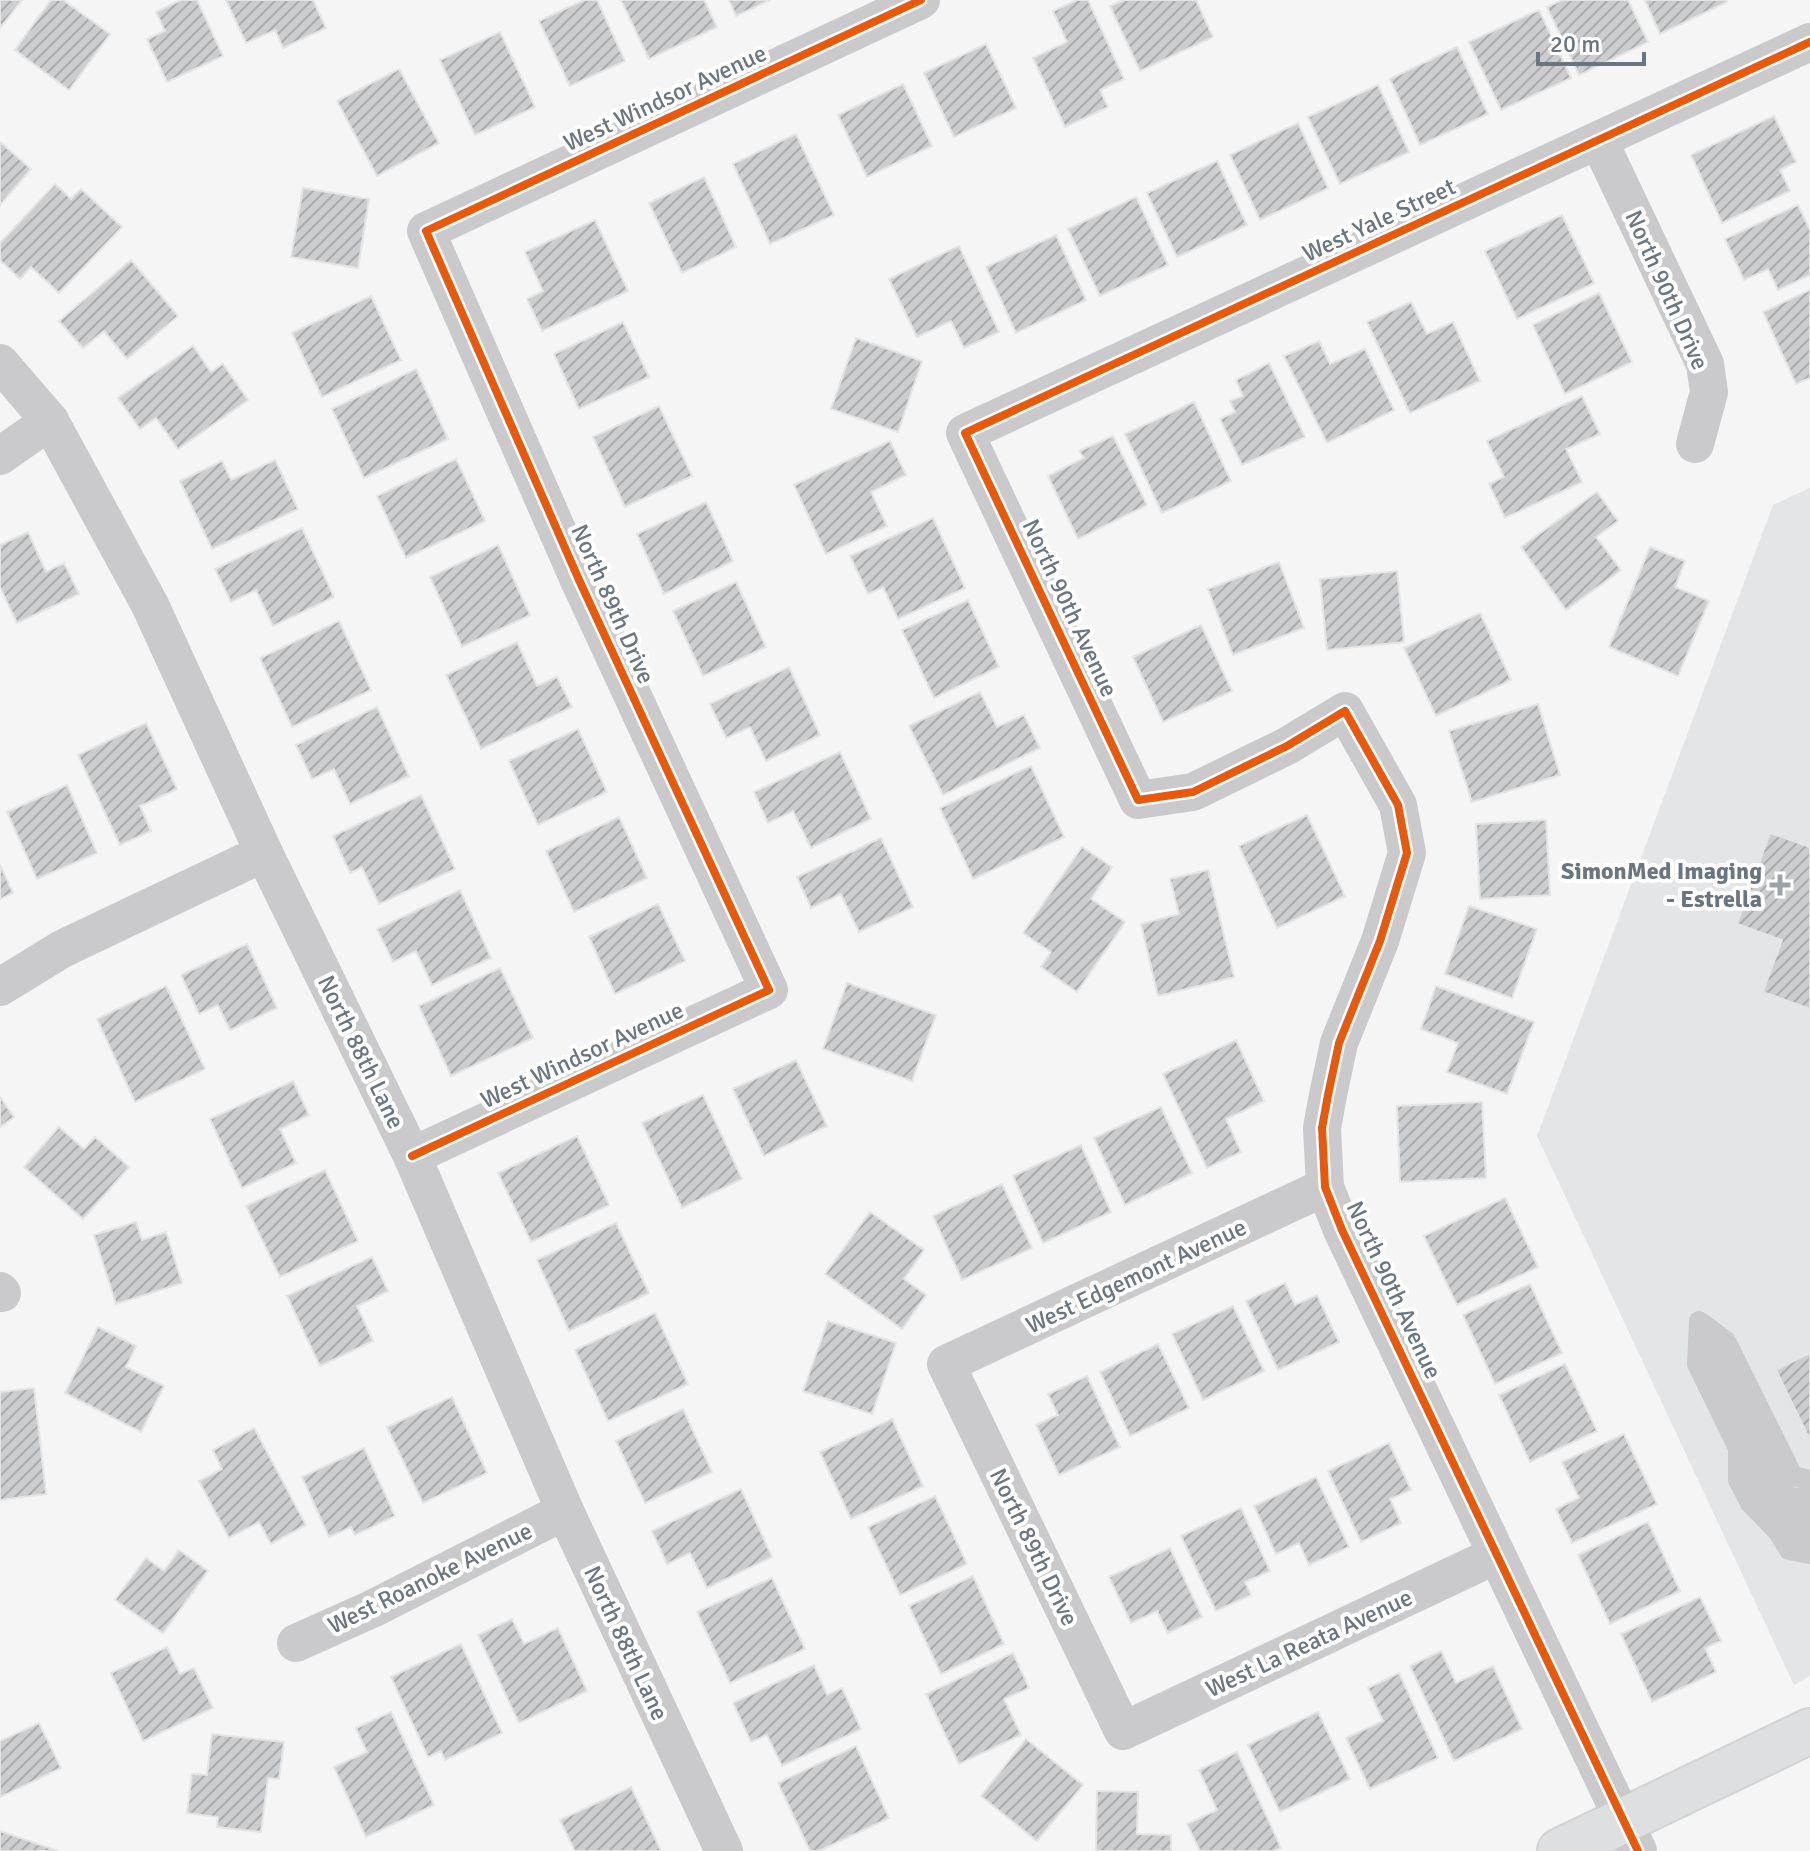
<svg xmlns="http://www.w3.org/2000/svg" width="1810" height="1851" font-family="Signika,sans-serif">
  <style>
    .built { fill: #e4e5e6 }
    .building { fill: url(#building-hatch); stroke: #e4e4e4; stroke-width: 2 }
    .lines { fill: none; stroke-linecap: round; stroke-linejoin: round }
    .secondary-casing { stroke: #d2d3d3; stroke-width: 48 }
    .service { stroke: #cacacc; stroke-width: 20 }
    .minor { stroke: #cacacc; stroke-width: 38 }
    .secondary { stroke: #dedfe0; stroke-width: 44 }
    .cycleway-casing { stroke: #fff; stroke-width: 13 }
    .cycleway { stroke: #e8590c; stroke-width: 8 }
    .poi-dot { fill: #9aa2aa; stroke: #fff; stroke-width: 3 }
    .labels { text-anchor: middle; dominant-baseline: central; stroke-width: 8; stroke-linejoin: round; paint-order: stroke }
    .street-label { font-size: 24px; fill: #697581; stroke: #fff }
    .poi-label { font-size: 24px; font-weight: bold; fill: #697581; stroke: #fff; text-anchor: end }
  </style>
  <defs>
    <pattern id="building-hatch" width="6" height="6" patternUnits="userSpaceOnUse" patternTransform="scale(2)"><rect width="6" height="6" fill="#cccdce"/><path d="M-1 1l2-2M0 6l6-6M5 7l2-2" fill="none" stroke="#aaabad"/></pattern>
  </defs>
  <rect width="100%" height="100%" fill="#f5f5f5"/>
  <!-- built -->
  <polygon class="built" points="1810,488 1810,1676 1794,1685 1537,1136 1773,505"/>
  <!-- building -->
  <g class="building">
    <polygon points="0,0 22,0 0,28"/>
    <polygon points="51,0 63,0 110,34 69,90 15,50"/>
    <polygon points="181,0 197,0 223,56 167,82 147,39 165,31 156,12"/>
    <polygon points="226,0 313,0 326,28 283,48 275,30 246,43"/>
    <polygon points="584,0 597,0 625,61 570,86 539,21"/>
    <polygon points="621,0 704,0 717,27 649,59"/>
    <polygon points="729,0 770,0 736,16"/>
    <polygon points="1077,0 1088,0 1124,79 1100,90 1108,107 1065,127 1033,58 1067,42 1053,11"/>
    <polygon points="1124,0 1196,0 1213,37 1140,71 1110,6"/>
    <polygon points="1562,0 1628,0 1648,42 1579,75 1547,7"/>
    <polygon points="1645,0 1726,0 1727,2 1660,34"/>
    <polygon points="1539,10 1571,78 1501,110 1469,42"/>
    <polygon points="500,32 535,107 475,135 440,60"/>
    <polygon points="986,44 1016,108 954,137 924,73"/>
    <polygon points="1457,47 1488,114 1420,145 1390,79"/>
    <polygon points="399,69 439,143 377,176 337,101"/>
    <polygon points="903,84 932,146 867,177 838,115"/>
    <polygon points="1378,85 1409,152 1340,184 1308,117"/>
    <polygon points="1774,116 1796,162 1780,170 1790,191 1722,223 1691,155"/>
    <polygon points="1298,123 1328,188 1260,220 1230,155"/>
    <polygon points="796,134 834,215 770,244 733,164"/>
    <polygon points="0,142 31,169 0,205"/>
    <polygon points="1217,161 1247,225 1177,257 1147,193"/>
    <polygon points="704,177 736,247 682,273 649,203"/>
    <polygon points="55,184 71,199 81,189 122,227 59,293 31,267 20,279 0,260 0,243"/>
    <polygon points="303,188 369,199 358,268 291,257"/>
    <polygon points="1136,197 1168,265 1100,296 1068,229"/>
    <polygon points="1798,205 1810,230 1810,275 1778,290 1768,269 1744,280 1725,239"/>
    <polygon points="1562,215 1594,283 1517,319 1485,251"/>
    <polygon points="595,220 628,291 542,331 527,299 543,291 525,252"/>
    <polygon points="1056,235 1086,300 1016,333 986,267"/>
    <polygon points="959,246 999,332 964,348 951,321 917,337 889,279"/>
    <polygon points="131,260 178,316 127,359 104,331 83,348 59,321"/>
    <polygon points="1810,290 1810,378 1796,384 1763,312"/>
    <polygon points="1599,293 1632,362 1565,394 1533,325"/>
    <polygon points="371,296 401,360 322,397 292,333"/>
    <polygon points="1411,302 1427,334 1453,322 1480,381 1410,413 1367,322"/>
    <polygon points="623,322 649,377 579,409 554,354"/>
    <polygon points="856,338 922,361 898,432 831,409"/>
    <polygon points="1319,341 1330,364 1365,349 1394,410 1327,443 1284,356"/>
    <polygon points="193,346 211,372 223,364 248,400 178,449 156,418 140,429 118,398"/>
    <polygon points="1269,363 1305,437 1242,465 1220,419 1235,412 1230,401 1243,396 1236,380"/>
    <polygon points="416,369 448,439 364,478 332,409"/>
    <polygon points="1582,396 1600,434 1566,449 1582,482 1505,518 1489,484 1504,477 1487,441"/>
    <polygon points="1194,402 1231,481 1162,513 1125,434"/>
    <polygon points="659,406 692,476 625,507 593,437"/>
    <polygon points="1113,436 1147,505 1078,539 1048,476 1084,458 1079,451"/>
    <polygon points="890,441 906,475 871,492 887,526 826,554 794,485"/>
    <polygon points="456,459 485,521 406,558 377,496"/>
    <polygon points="275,460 298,509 212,549 180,481 222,461 231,480"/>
    <polygon points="1597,492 1618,521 1596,537 1621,570 1566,610 1521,547"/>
    <polygon points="706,502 733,561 664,594 637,534"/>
    <polygon points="933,518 965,588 898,619 883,587 868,594 850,556"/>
    <polygon points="302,528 334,597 273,626 256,590 231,602 215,569"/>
    <polygon points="28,532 46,572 64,563 79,594 17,623 0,587 0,545"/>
    <polygon points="498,545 530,615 462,647 430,577"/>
    <polygon points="1650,547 1685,561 1675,587 1709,601 1678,676 1609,647"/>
    <polygon points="1279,562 1304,628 1233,655 1208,589"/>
    <polygon points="1397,571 1404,642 1327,650 1320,579"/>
    <polygon points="736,582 766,647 703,676 673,611"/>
    <polygon points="968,600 999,667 934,698 902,630"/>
    <polygon points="1480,613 1511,680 1436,716 1404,648"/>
    <polygon points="339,621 371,690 292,727 260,658"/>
    <polygon points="1201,625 1232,691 1163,722 1133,657"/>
    <polygon points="517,642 537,686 557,677 572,707 481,749 446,675"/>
    <polygon points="789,667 820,735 766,761 750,727 726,738 710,704"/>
    <polygon points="980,692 997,727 1024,715 1040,748 943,795 909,726"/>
    <polygon points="1538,704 1560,775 1472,802 1449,731"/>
    <polygon points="377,707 409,776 350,804 334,769 312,779 296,745"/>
    <polygon points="146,723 177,789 140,806 151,831 120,845 78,755"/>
    <polygon points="578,729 607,792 538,825 509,761"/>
    <polygon points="840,752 871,819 811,848 793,811 768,823 754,792"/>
    <polygon points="1031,766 1064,837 973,879 940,808"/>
    <polygon points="67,785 97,853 37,879 7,812"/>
    <polygon points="421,795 455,869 379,904 362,867 350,873 333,836"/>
    <polygon points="1307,815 1345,896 1277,928 1239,846"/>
    <polygon points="619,817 647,878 574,912 546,851"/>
    <polygon points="1546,820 1550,895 1480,899 1476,824"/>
    <polygon points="1770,833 1810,847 1810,1009 1763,992 1782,940 1737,924"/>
    <polygon points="881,838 913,907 859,932 841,894 811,908 797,877"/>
    <polygon points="1082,847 1112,867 1091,899 1125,922 1077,992 1041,967 1051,952 1023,933"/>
    <polygon points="0,865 13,893 0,899"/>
    <polygon points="1208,870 1234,977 1158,996 1141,924 1179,914 1170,879"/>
    <polygon points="460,890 491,958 432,985 416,951 393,962 377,929"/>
    <polygon points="658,904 685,961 615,994 589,937"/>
    <polygon points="1469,906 1537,929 1512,998 1445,974"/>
    <polygon points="247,944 277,1008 230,1030 218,1005 199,1014 181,975"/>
    <polygon points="500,968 533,1038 451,1076 419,1006"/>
    <polygon points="847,983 936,1015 912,1081 823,1049"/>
    <polygon points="166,986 205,1069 135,1102 97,1019"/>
    <polygon points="1436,986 1534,1022 1507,1094 1447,1072 1458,1043 1421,1029"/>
    <polygon points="1236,1040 1264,1101 1226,1119 1241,1152 1207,1168 1163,1074"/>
    <polygon points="796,1060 827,1126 764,1156 733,1089"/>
    <polygon points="293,1081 309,1115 280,1129 296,1163 242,1188 210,1119"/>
    <polygon points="703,1095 742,1179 682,1208 642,1123"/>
    <polygon points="0,1097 14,1117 0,1127"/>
    <polygon points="1482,1102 1486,1178 1400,1182 1397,1106"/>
    <polygon points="1161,1107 1192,1173 1125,1205 1094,1138"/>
    <polygon points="59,1127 84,1149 95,1137 129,1167 83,1219 24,1167"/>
    <polygon points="577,1136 609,1205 531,1242 498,1173"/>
    <polygon points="1081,1145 1111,1212 1043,1243 1013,1176"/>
    <polygon points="325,1170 358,1241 280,1277 246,1206"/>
    <polygon points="1002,1184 1032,1248 962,1280 933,1216"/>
    <polygon points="1505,1198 1538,1267 1457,1305 1424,1236"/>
    <polygon points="870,1212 924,1250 904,1279 926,1295 902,1329 825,1274"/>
    <polygon points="136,1222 142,1240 166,1232 182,1283 116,1304 94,1235"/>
    <polygon points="616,1223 649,1293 569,1331 537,1260"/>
    <polygon points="372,1257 388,1291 357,1306 373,1341 320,1366 287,1296"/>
    <polygon points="1285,1283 1295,1305 1317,1295 1339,1342 1278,1370 1246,1301"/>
    <polygon points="1530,1284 1562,1353 1495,1384 1463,1315"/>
    <polygon points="1233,1306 1264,1371 1203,1400 1172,1334"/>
    <polygon points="655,1313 688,1384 608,1421 575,1350"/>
    <polygon points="828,1321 896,1343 872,1414 803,1391"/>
    <polygon points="98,1327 136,1346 126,1367 164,1386 141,1432 65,1393"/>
    <polygon points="1158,1344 1189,1408 1130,1436 1100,1372"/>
    <polygon points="1810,1353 1810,1440 1776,1370"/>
    <polygon points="1565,1364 1597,1431 1530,1462 1499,1395"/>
    <polygon points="1087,1376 1120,1447 1059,1475 1036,1425 1058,1415 1048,1394"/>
    <polygon points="34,1388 46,1494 0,1500 0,1392"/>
    <polygon points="452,1397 487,1473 423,1503 387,1427"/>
    <polygon points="683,1409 712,1472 645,1503 616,1441"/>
    <polygon points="892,1419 923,1486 851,1519 820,1452"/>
    <polygon points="254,1428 306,1525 271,1544 259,1522 229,1538 199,1481 222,1469 213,1450"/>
    <polygon points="1624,1434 1657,1504 1572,1543 1556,1509 1579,1498 1562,1462"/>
    <polygon points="1389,1443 1411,1490 1390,1499 1401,1523 1361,1542 1328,1471"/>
    <polygon points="364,1448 395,1516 355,1535 351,1527 329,1537 302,1477"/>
    <polygon points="1316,1477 1349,1547 1309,1565 1299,1543 1276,1554 1254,1506"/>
    <polygon points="741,1489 772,1557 707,1588 690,1553 667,1564 652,1531"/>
    <polygon points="935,1496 967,1564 900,1595 868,1527"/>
    <polygon points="1241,1508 1270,1571 1245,1582 1251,1595 1216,1611 1181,1536"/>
    <polygon points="1648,1522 1680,1591 1610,1624 1578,1555"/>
    <polygon points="1170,1548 1202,1617 1168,1633 1157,1611 1131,1623 1109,1577"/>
    <polygon points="179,1550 208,1571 163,1633 115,1600 146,1558 164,1571"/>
    <polygon points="973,1576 1004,1644 941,1674 909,1606"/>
    <polygon points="772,1578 805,1649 730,1683 697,1612"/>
    <polygon points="1700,1597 1721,1641 1705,1648 1716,1672 1652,1702 1621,1634"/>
    <polygon points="512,1619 524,1644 558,1628 587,1691 519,1723 478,1635"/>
    <polygon points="461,1644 502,1733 445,1760 441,1751 428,1757 391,1677"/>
    <polygon points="167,1647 180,1674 194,1668 213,1708 143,1741 111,1673"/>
    <polygon points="1441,1651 1456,1683 1493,1666 1522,1729 1454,1761 1410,1666"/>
    <polygon points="1013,1653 1029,1688 1004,1699 1021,1735 959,1764 926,1694"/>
    <polygon points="814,1665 827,1695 842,1688 861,1729 782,1766 767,1735 751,1742 733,1703"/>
    <polygon points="1399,1673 1438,1758 1370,1789 1346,1738 1383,1721 1368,1688"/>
    <polygon points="391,1712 434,1805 366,1837 334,1767 367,1752 356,1728"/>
    <polygon points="1318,1712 1350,1779 1280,1812 1248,1745"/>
    <polygon points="39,1723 61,1768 0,1797 0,1741"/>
    <polygon points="212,1734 284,1742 279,1779 268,1778 261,1832 217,1827 218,1817 187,1813 192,1774 207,1775"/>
    <polygon points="1026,1739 1083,1785 1037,1841 981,1796"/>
    <polygon points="856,1746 889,1818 819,1851 810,1851 778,1783"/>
    <polygon points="1237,1752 1281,1848 1274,1851 1200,1851 1187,1824 1217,1810 1199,1770"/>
    <polygon points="631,1787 661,1851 575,1851 560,1820"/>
    <polygon points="1097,1791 1138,1792 1137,1834 1171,1835 1171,1851 1096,1851"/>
    <polygon points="0,1831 58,1851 0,1851"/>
  </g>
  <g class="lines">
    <!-- secondary casing -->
    <g class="secondary-casing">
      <polyline id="secondary" points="1560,1851 1810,1731"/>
    </g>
    <!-- service -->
    <g class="service">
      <polyline points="1699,1321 1697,1364 1758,1489 1775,1510 1791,1518 1810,1516"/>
      <polyline points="1702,1323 1726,1341 1793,1476 1810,1480"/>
      <polyline points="1700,1324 1778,1489 1793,1498 1810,1497"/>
      <polyline points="1738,1453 1738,1480 1750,1503 1778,1532 1810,1535"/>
      <polyline points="1778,1532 1789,1550 1810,1554"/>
    </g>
    <!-- minor -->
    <g class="minor">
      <polyline points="1599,141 1705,364 1709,392 1695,444"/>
      <polyline points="0,363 50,421 150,605 264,853 412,1156 565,1511 724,1851"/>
      <polyline points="0,456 50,421"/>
      <polyline points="0,987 62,949 264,853"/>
      <polyline points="412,1156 769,990 579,580 426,231 921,0"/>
      <polyline points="1325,1187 946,1364 1123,1731 1496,1555"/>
      <polyline points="0,1291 2,1293"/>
      <polyline points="296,1643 372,1609 565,1511"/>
      <polyline points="1638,1851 1342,1230 1325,1187 1322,1128 1328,1095 1339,1043 1380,941 1407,853 1398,805 1345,711 1287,746 1193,792 1138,800 965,433 1810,42"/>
    </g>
    <!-- secondary -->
    <use href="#secondary" class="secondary"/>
    <!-- cycleway casing -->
    <g class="cycleway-casing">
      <g id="cycleway">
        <polyline points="412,1156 769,990 579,580 426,231 921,0"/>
        <polyline points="1638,1851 1342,1230 1325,1187 1322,1128 1328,1095 1339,1043 1380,941 1407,853 1398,805 1345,711 1287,746 1193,792 1138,800 965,433 1810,42"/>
      </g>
    </g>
    <!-- cycleway -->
    <use href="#cycleway" class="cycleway"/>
  </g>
  <!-- markers -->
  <path class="poi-dot" d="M1776 873h8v8h8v8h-8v8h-8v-8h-8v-8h8z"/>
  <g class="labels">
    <!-- street labels -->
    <g class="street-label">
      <text transform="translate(665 98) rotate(-25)">West Windsor Avenue</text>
      <text transform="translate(1379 220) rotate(-25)">West Yale Street</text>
      <text transform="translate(1667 290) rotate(66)">North 90th Drive</text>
      <text transform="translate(613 604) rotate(66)">North 89th Drive</text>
      <text transform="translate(1070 608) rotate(65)">North 90th Avenue</text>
      <text transform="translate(361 1052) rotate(64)">North 88th Lane</text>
      <text transform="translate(582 1055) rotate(-25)">West Windsor Avenue</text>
      <text transform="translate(1136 1276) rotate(-25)">West Edgemont Avenue</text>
      <text transform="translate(1394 1290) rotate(65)">North 90th Avenue</text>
      <text transform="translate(1034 1547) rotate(64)">North 89th Drive</text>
      <text transform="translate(430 1578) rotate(-26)">West Roanoke Avenue</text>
      <text transform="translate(626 1643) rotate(65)">North 88th Lane</text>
      <text transform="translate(1309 1643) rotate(-25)">West La Reata Avenue</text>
    </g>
    <!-- poi labels -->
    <g class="poi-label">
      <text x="1762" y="871">SimonMed Imaging<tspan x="1762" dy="28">- Estrella</tspan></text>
    </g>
  </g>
  <!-- scale -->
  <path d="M1538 52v12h106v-12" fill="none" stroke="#697581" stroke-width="4"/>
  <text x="1550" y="52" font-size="24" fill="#697581" stroke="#ffffff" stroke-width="6" paint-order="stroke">20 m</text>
</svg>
